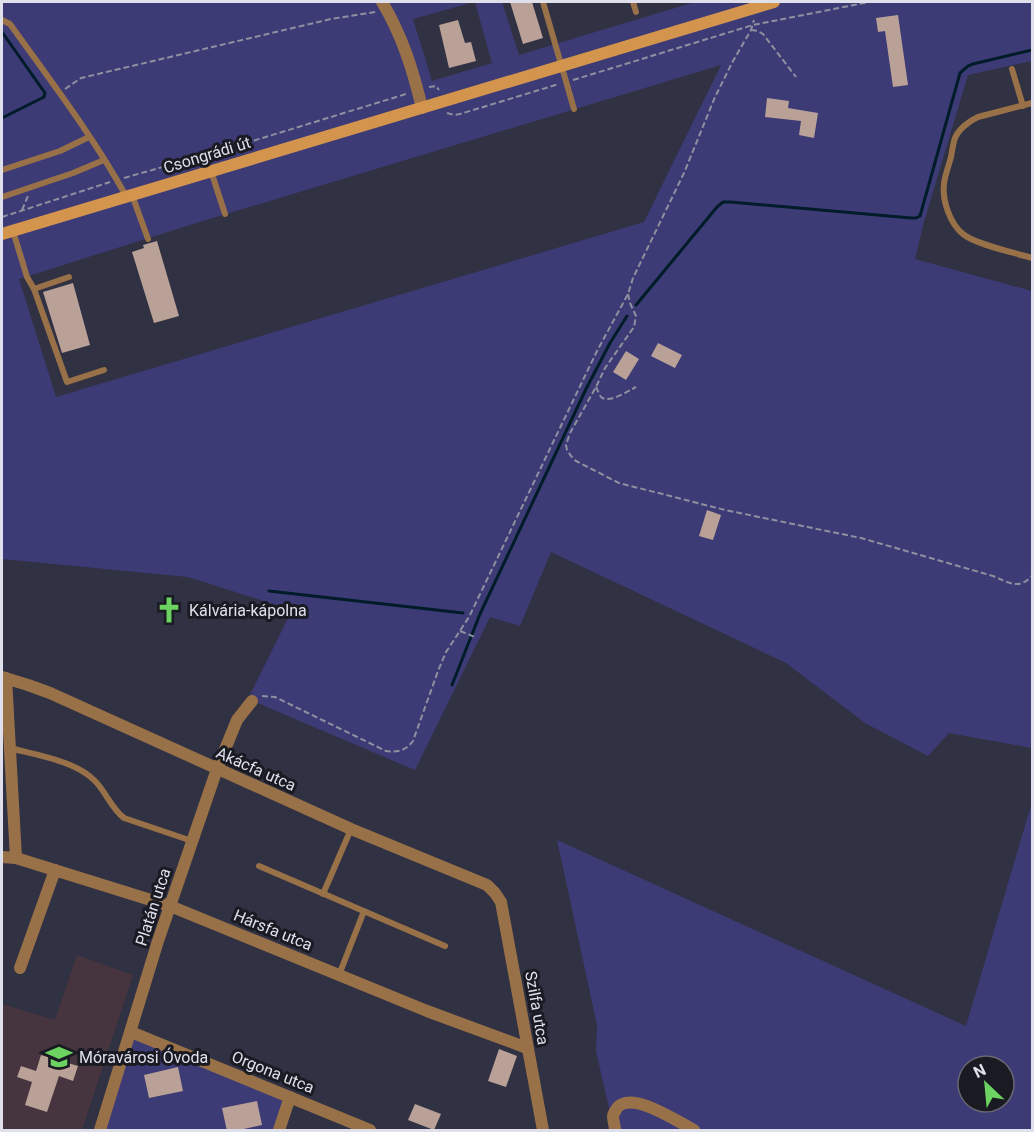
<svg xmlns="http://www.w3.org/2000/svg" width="1034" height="1132" font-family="Roboto,sans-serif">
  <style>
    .education { fill: #46343e }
    .green { fill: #3d3b76; fill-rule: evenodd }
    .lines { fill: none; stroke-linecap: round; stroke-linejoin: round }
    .stream { stroke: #001c28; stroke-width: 3 }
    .building { fill: #baa197 }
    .path { stroke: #8f909f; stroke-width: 2; stroke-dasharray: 6 3; stroke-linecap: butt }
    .service { stroke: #997148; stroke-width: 6 }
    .minor { stroke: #997148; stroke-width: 12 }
    .secondary { stroke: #d3944d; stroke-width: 12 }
    .labels { text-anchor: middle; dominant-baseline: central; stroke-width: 6; stroke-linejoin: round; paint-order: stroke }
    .street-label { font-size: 16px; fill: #dfe0ec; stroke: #191a22 }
    .poi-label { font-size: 16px; fill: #dfe0ec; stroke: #191a22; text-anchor: start }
  </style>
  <rect width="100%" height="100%" fill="#303143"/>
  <!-- education -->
  <polygon class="education" points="77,955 133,975 82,1130 2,1130 2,1004 55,1020"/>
  <!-- green -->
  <g class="green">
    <path d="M2 2H474L413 19 432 81 492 63 475 2H502L519 55 695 2H1032V61L968 75 924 222 915 259 1032 291V748L949 733 928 756 865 723 786 663 551 552 520 626 490 617 415 770 248 699 292 610 188 577 2 559ZM721 65 644 222 56 397 19 279 193 224Z"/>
    <path d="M1032 802V1130H614L596 1051 597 1025 557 840 966 1026ZM968 1066H1004V1102H968Z"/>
    <polygon points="131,1032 290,1097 279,1130 100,1130"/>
  </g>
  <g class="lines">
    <!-- stream -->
    <g class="stream">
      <polyline points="2,32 45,93 44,97 2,118"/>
      <polyline points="636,305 717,207 723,202 730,202 911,218 916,218 920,216 960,73 968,66 973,64 1032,50"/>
      <polyline points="269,591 463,613"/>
      <polyline points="452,685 480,614 586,389 610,343 627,316"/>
    </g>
  </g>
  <!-- building -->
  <g class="building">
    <polygon points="510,2 532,2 543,38 523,44"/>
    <polygon points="898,15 908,85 893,87 885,31 878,32 876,18"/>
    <polygon points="458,20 465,43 471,42 476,61 449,68 439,25"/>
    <polygon points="767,98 789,101 788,108 818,113 814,138 799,135 801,121 765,117"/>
    <polygon points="157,241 179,316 154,323 132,252 144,248 143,245"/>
    <polygon points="73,283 90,345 62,353 43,292"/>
    <polygon points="658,343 682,355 675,368 651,356"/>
    <polygon points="626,351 639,359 626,380 613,372"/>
    <polygon points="707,510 721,515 713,540 699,536"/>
    <polygon points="499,1049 517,1056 506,1087 488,1081"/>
    <polygon points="41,1055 78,1066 73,1081 59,1076 47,1112 25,1105 32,1082 17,1077 21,1066 36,1071"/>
    <polygon points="178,1067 183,1091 149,1098 144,1075"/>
    <polygon points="257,1101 262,1125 235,1131 227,1131 222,1108"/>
    <polygon points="415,1104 441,1114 434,1130 408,1120"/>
  </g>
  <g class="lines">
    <!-- path -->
    <g class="path">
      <polyline points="751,30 758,31 763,34 796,77"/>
      <polyline points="573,80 753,25 869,2"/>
      <polyline points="429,87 436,86 439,90"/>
      <polyline points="65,89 81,78 331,19 375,12"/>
      <polyline points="447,113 454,115 460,114 559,84"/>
      <polyline points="124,178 233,147 406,94"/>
      <polyline points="22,210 28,196"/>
      <polyline points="2,217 110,182"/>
      <path d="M628 294 630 303 636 316 634 327 605 368 596 387 570 433 566 445 567 450 571 456 576 461 619 483 725 510 861 538 993 576C1010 583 1018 590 1032 576"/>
      <path d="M596 387C598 391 599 394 601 397 609 404 628 391 636 387"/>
      <polyline points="460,631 475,637"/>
      <path d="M262 696 275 697 386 751C398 753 406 750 413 741L438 671 446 652 469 617 597 351 628 294 633 278 684 173 715 97 733 61 751 30 754 20"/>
    </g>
    <!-- service -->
    <g class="service">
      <polyline points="543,2 574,109"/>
      <polyline points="633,2 636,12"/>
      <path d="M2 20 10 24C50 80 93 136 126 196"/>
      <polyline points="1012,69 1023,106"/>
      <path d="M1032 103 978 117C969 121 959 129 955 138 953 144 952 151 951 157 949 165 945 175 944 184 942 200 950 224 963 234 974 244 1016 253 1032 258"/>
      <polyline points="2,170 60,151 89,137"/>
      <polyline points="211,171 225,214"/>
      <polyline points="132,195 148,239"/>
      <polyline points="2,197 73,173 104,160"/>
      <polyline points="13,231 27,277 34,289 67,382 104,370"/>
      <polyline points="34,289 69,277"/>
      <path d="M10 748C36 755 76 761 95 781 106 792 111 808 124 818L192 841"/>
      <polyline points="259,866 445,946"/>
      <polyline points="323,894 351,829"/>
      <polyline points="339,975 364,911"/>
    </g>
    <!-- minor -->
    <g class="minor">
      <path d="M382 2C402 35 413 70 422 108"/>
      <polyline points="2,677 28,685 50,693 351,829 487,885 495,893 501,902 543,1130"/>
      <polyline points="6,678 16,858"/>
      <polyline points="2,857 16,858 170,906 427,1011 527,1048"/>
      <polyline points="20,968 55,870"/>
      <polyline points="131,1032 370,1130"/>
      <polyline points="100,1130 158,941 217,769 237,720 252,701"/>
      <polyline points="279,1130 290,1097"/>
      <path d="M615 1130C615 1126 613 1121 613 1116 613 1114 616 1110 617 1108 632 1090 678 1122 694 1130"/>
    </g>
    <!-- secondary -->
    <polyline class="secondary" points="2,234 774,2"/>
  </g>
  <!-- icons -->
  <defs>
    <g id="church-bare" transform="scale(2.07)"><path d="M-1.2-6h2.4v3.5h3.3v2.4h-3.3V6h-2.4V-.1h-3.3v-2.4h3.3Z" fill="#6cd362" stroke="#191a22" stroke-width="2.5" paint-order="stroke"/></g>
    <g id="school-bare" transform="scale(2.07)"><path d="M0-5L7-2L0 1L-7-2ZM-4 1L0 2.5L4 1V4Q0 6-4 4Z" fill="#6cd362" stroke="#191a22" stroke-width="2.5" paint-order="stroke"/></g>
  </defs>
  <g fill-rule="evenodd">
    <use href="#church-bare" x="169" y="610"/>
    <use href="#school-bare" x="59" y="1057"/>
  </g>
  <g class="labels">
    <!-- street labels -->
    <g class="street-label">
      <text transform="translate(207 155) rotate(-17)">Csongrádi út</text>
      <text transform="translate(256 769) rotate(24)">Akácfa utca</text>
      <text transform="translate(153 907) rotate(-72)">Platán utca</text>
      <text transform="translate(273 930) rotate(22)">Hársfa utca</text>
      <text transform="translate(537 1008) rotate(80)">Szilfa utca</text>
      <text transform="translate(273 1072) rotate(22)">Orgona utca</text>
    </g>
    <!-- poi labels -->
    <g class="poi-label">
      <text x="189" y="610">Kálvária-kápolna</text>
      <text x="79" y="1057">Móravárosi Óvoda</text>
    </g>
  </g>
  <!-- border -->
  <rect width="1034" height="1132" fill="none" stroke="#dfe0ec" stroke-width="6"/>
  <!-- north arrow -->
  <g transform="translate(986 1084) rotate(334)"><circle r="28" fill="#191a22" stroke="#686973" stroke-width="1.5"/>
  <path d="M0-4.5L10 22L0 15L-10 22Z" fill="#6cd362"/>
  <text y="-9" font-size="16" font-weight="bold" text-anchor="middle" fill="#dfe0ec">N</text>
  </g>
</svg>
